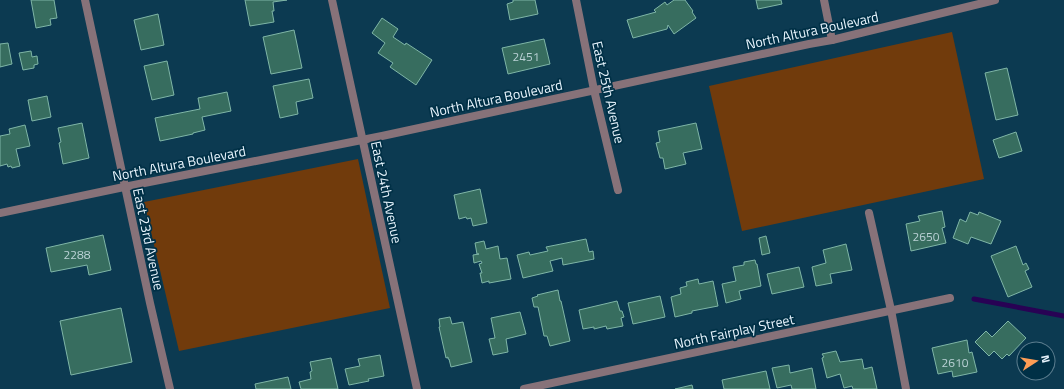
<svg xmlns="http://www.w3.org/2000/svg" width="1064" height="389" font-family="'Titillium Web',sans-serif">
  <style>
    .green { fill: #713b0c }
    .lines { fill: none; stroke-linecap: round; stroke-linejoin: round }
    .stream { stroke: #280254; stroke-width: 5 }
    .building { fill: #376d5f; stroke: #7fb6a7 }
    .street { stroke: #877279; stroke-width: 8 }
    .labels { text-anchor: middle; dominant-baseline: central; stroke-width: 3.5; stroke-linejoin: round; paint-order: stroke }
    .number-label { font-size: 12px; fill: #bbd2d6 }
    .street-label { font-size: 14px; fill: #e7f4fd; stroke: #003046 }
  </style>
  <rect width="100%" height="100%" fill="#0c3a51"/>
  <!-- green -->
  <g class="green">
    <polygon points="952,32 984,179 742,231 709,86"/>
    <polygon points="358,159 390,308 179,351 144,202"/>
  </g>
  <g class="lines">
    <!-- stream -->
    <polyline class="stream" points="974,299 1064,316"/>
  </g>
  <!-- building -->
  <g class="building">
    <polygon points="31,0 54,0 57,18 50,19 51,25 36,28"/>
    <polygon points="245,0 287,0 273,2 274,11 272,11 274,22 250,26"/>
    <polygon points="513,0 535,0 538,14 510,20 507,4 513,2"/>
    <polygon points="674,0 685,0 693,11 692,12 696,18 674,34 668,25 667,29 633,38 627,20 656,12 654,10 665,2 667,5"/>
    <polygon points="756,0 781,0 782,4 758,9"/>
    <polygon points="158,14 164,45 141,50 134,20"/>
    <polygon points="382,18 398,29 393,37 405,45 406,43 432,60 416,85 390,67 393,63 378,53 385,43 372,33"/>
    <polygon points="294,30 302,68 271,74 263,37"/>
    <polygon points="544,39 550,64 508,74 502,48"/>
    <polygon points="8,43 12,64 0,67 0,44"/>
    <polygon points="31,51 32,57 37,56 38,64 34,65 34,68 23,70 19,53"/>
    <polygon points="167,61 174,95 152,100 144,66"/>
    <polygon points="1007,68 1018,115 996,120 985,73"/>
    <polygon points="309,79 313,98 296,102 298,114 280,118 273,86"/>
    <polygon points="227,92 231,111 202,117 205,130 193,133 193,134 160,141 155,118 200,109 198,98"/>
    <polygon points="47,96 51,117 32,121 28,100"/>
    <polygon points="82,123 89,158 63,164 59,143 61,142 58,128"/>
    <polygon points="696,123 702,149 683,153 686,164 665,169 663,158 660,158 656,143 660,142 658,131"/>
    <polygon points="25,125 30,146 16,149 20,166 12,168 11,166 8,167 7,164 0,166 0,136 10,134 9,129"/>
    <polygon points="1016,132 1022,151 999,158 993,140"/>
    <polygon points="480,189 487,223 473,226 471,218 467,219 466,217 459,219 454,195"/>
    <polygon points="942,211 945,227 942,228 946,243 911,251 906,224 920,221 918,216"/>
    <polygon points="970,212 978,215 979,212 1001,221 991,244 971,237 968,244 953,238 960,219 966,222"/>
    <polygon points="103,235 111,270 89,275 87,265 51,272 46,248"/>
    <polygon points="766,236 770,253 762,255 759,238"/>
    <polygon points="586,239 589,252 593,251 594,259 563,265 562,258 550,261 553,271 523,278 517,255 529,252 530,255 548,251 546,247"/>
    <polygon points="484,241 486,249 498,246 500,259 507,258 511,279 489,283 489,281 482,283 480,273 482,273 479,264 482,263 481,261 474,263 473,255 479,254 477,254 475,243"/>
    <polygon points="846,244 852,270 830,274 832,283 816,286 812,267 826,263 823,250"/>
    <polygon points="1016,246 1023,265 1026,263 1029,269 1025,271 1032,287 1008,297 991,256"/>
    <polygon points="755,260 756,264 757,264 761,286 739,291 741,299 726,303 722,284 736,281 733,267 744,265 744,262"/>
    <polygon points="799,267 804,287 772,294 767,274"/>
    <polygon points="698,279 699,284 713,281 718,306 692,311 692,313 675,317 671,297 681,294 680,288 687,286 686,282"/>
    <polygon points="558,290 560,301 561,301 570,341 550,346 547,336 544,336 538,307 534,307 532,298 538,296 537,295"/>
    <polygon points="660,296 665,317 633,324 628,303"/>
    <polygon points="617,301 620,311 622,311 624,317 621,318 623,326 607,329 606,326 594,329 594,327 583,329 579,310"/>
    <polygon points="121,308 132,362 71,375 60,321"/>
    <polygon points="520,312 526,334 506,339 508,352 493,355 489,339 495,338 491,318"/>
    <polygon points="450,317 452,324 463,322 472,362 451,367 449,359 448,359 448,357 446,358 439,327 440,327 439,319"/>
    <polygon points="1008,321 1026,338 1009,356 1007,354 1002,359 994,351 989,356 975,342 986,331 992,337"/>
    <polygon points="967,340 969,353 972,352 977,372 953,377 952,371 938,374 932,348"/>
    <polygon points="836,351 840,362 862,359 864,369 872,367 877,389 853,389 852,386 844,388 840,374 827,378 822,358 824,357 822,354"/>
    <polygon points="380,355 384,376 368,379 369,381 349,385 345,369 360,366 358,359"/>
    <polygon points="331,358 338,389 301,389 299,382 311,379 310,372 312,371 310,362"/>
    <polygon points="789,365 790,373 812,368 816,389 792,389 791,385 777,388 772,368"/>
    <polygon points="766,371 770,389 724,389 722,380"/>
    <polygon points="288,377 291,389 256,389 255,384"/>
    <polygon points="692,385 693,389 675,389"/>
  </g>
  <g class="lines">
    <!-- street -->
    <g class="street">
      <polyline points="85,0 150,303 170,389"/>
      <polyline points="332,0 417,389"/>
      <polyline points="576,0 594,90 618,190"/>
      <polyline points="824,0 832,40"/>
      <polyline points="0,213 124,187 382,136 809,44 832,40 995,0"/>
      <polyline points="869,213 891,310 906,389"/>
      <polyline points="524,389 950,298"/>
    </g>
  </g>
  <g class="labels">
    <!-- number labels -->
    <g class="number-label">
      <text x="526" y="56">2451</text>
      <text x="926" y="236">2650</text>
      <text x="77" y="254">2288</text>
      <text x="955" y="362">2610</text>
    </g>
    <!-- street labels -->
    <g class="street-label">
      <text transform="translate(812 30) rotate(-12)">North Altura Boulevard</text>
      <text transform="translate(609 92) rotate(77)">East 25th Avenue</text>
      <text transform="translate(496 98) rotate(-12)">North Altura Boulevard</text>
      <text transform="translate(179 163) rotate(-11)">North Altura Boulevard</text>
      <text transform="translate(387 192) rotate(78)">East 24th Avenue</text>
      <text transform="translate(149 239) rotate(78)">East 23rd Avenue</text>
      <text transform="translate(734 331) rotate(-12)">North Fairplay Street</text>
    </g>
  </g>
  <!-- north arrow -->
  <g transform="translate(1036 361) rotate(78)"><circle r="19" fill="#003046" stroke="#5c7e8f"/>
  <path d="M0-3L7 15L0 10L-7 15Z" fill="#fd9d55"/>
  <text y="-6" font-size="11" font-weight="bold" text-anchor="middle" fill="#e7f4fd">N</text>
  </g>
</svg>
